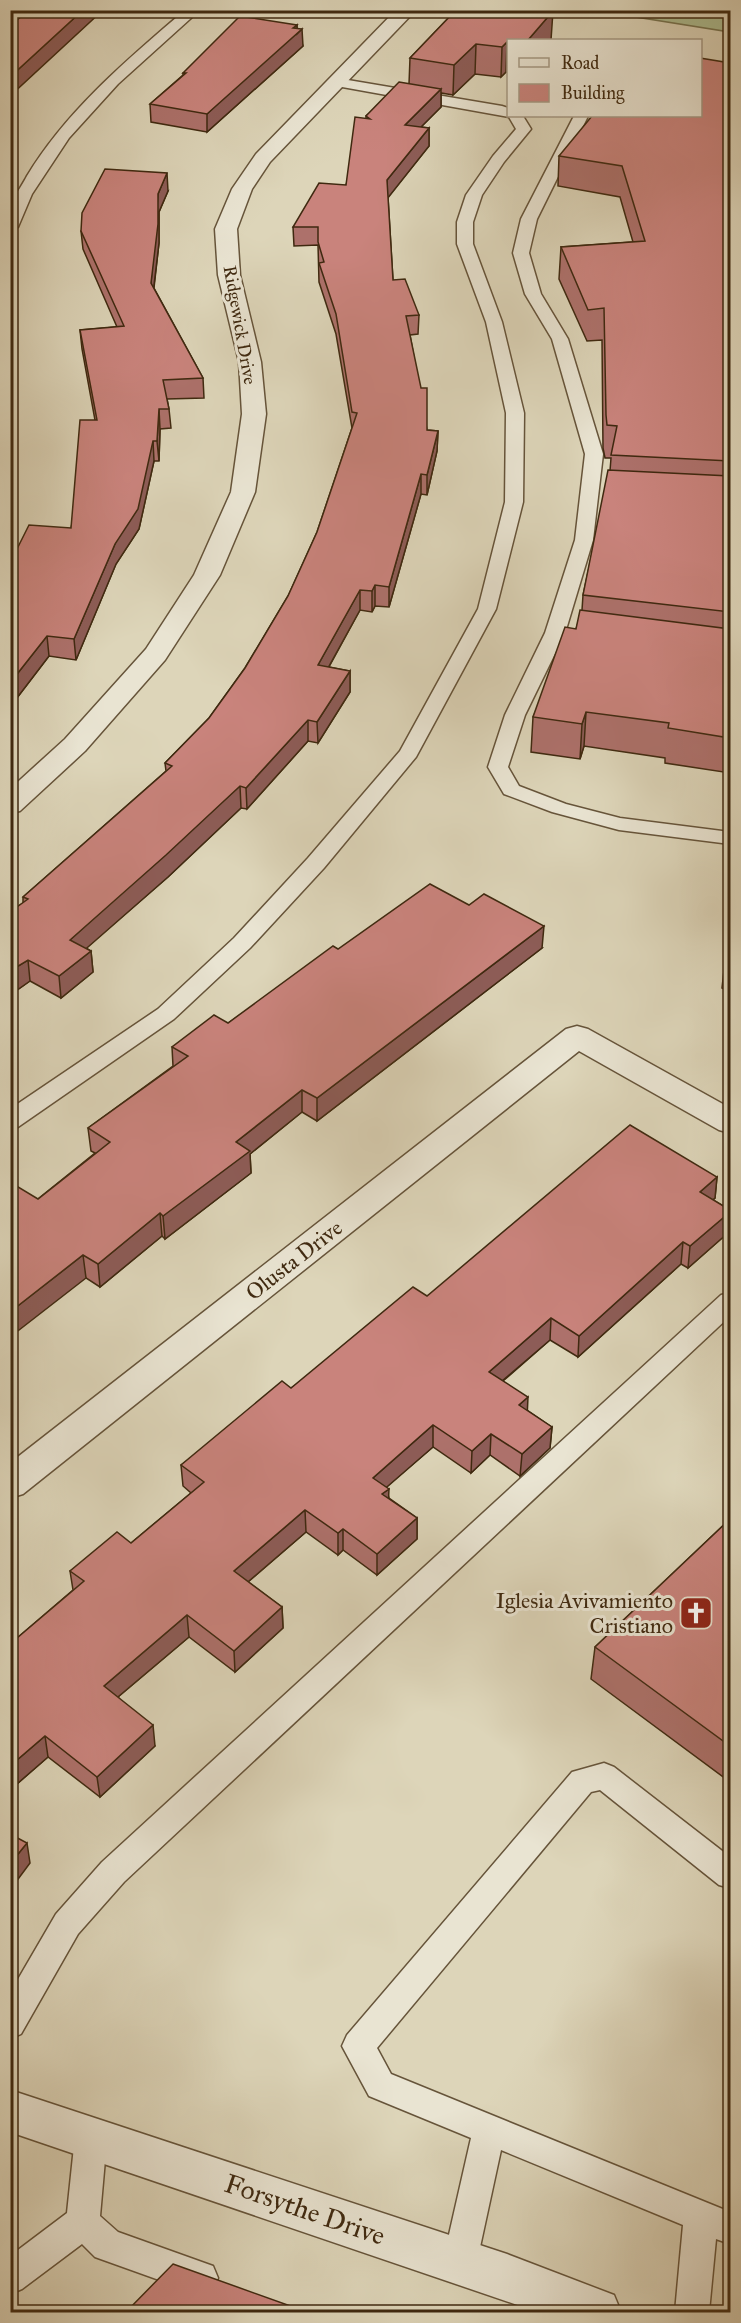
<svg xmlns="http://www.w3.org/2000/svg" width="741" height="2323" font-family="'IM FELL Great Primer',serif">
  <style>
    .green { fill: #adbe92; stroke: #767451; stroke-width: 1.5 }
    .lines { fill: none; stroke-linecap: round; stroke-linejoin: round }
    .service-casing { stroke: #66543a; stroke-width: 3 }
    .minor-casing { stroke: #66543a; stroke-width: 3 }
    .service { fill: #e9e4d2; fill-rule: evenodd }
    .minor { fill: #e9e4d2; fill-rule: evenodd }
    .wall { fill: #ad716b; stroke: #3f2910; stroke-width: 1.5 }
    .shaded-wall { fill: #8d5c57; stroke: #3f2910; stroke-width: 1.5 }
    .building { fill: #c9837c; stroke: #3f2910; stroke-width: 1.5 }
    .labels { text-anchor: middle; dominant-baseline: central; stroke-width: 6; stroke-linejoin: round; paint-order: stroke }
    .far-street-label { font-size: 18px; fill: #3f2910; stroke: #e9e4d2 }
    .street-label { font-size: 22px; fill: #3f2910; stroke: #e9e4d2 }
    .poi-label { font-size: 22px; fill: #3f2910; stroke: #e9e4d2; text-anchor: end }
    .near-street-label { font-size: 27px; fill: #3f2910; stroke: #e9e4d2 }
  </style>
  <rect width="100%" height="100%" fill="#ddd5b9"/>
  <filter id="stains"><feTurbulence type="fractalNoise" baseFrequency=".00333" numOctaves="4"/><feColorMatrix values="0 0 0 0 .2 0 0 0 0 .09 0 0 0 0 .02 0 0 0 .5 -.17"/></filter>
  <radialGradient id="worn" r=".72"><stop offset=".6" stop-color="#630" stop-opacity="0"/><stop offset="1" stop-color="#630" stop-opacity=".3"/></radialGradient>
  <!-- green -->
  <polygon class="green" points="598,11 730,11 730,32"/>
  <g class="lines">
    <!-- service casing -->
    <g class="service-casing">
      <g id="service">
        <path d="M185 10H200L118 84 69 138 32 194 18 227 10 232C10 224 9 216 10 209 13 197 22 186 27 176 67 110 127 60 185 10Z"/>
        <polygon points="336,78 502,106 508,108 508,116 523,116 531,129 504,162 482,195 473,222 473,244 502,322 524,413 523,502 496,609 416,757 324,868 250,948 174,1019 18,1127 10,1129 10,1109 158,1009 234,938 308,858 400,751 478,609 505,502 506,413 486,322 457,244 457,222 466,195 493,156 516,129 509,117 331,85 329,82 331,79"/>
        <polygon points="574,116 588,116 537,219 529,253 541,294 568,339 603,454 593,540 565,633 525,715 508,767 519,786 566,804 620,818 730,832 730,844 619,830 552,812 504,794 488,767 505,715 545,633 575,540 585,454 552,339 525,294 513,253 521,219"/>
        <polygon points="730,1293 730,1316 124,1882 78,1934 21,2034 10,2039 10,1993 56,1914 102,1862 721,1295"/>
        <polygon points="604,1763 614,1767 730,1857 730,1888 719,1885 600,1790 591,1792 377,2048 391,2074 730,2212 730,2244 716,2239 709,2312 675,2312 683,2225 501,2150 477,2261 472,2273 460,2278 448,2273 443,2261 471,2138 369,2096 342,2046 347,2035 572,1772"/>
        <polygon points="91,2121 103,2126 107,2137 100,2216 118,2232 213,2266 218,2278 213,2290 201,2295 95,2257 82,2244 22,2289 10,2294 10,2256 67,2213 75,2137 79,2126"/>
      </g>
    </g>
    <!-- minor casing -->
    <g class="minor-casing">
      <g id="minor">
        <polygon points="396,10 416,10 270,162 252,189 237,229 240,275 261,362 266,414 255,492 220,575 165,660 85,751 20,811 10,813 10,789 65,739 146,649 194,575 231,492 242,414 239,362 218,275 215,229 232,189 256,154"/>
        <polygon points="577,1026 588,1029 730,1108 730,1133 719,1130 579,1051 23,1494 10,1498 10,1463 566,1029"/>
        <polygon points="10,2090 507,2254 614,2295 621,2312 538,2312 10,2132"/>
      </g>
    </g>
    <!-- service -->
    <use href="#service" class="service"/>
    <!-- minor -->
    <use href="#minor" class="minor"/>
  </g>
  <!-- wall -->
  <g class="wall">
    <polygon points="456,10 508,40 508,72 506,72 501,77 475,74 453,95 441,93 441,107 421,127 429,128 429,146 388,197 393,280 419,315 418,334 410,335 427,430 438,431 437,451 427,495 421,494 389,607 375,606 372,612 360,610 329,667 350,671 350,692 318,743 308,741 247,809 241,808 168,877 86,948 91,951 93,972 61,998 30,981 10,995 10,912 23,903 23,897 166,771 165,763 209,718 245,668 288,596 317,532 352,428 336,334 319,282 318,245 294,246 293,227 346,185 366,119 366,116 409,84 410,58"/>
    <polygon points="297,25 297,28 303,46 207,132 151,122 150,104 183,75 183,73"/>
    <polygon points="730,63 730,773 665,763 665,758 584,746 580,759 531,752 533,717 576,629 582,610 583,595 610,471 611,458 605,458 603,448 602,340 587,341 559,279 561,247 633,242 620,197 558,186 559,156"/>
    <polygon points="168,191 159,212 159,243 154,288 203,378 204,398 167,399 169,409 171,428 160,429 159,461 154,461 139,529 116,564 76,660 49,656 10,707 71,528 95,420 82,349 80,330 117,327 83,249 81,231"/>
    <polygon points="730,947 730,997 730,992 722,988 726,952"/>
    <polygon points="542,948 317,1121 302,1112 250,1154 251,1173 165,1239 162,1236 100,1287 86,1278 38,1199 95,1153 91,1151 88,1128 173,1066 172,1047 228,1023 338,949"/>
    <polygon points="717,1177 715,1198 713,1200 730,1210 729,1232 688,1268 681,1264 578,1357 550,1340 503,1381 527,1410 552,1427 550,1448 520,1476 490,1455 471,1473 433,1447 386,1487 389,1498 417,1518 417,1539 377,1575 343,1550 338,1555 306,1532 248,1582 282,1607 283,1628 235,1672 189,1637 118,1697 155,1746 100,1797 48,1757 10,1790 10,1644 73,1590 70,1571 131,1543 191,1493 183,1486 181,1465 291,1388 427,1296"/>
    <polygon points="730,1519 730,1782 591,1679 595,1647"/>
  </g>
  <!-- shaded-wall -->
  <g class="shaded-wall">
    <polygon points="83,10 103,10 10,96 10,77"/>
    <polygon points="553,11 551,40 528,40"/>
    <polygon points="297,25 297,34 302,29 303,46 207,132 207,114"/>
    <polygon points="507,42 506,72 501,77 502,47"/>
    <polygon points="476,44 475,74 453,95 454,65"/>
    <polygon points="441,89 441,107 405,143 405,125"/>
    <polygon points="429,128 429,146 387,199 387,180"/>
    <polygon points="167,173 168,191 159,212 159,243 152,302 151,283 158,194"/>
    <polygon points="159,409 160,429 159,461 157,441"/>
    <polygon points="438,431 437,451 427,495 427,475"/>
    <polygon points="153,441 154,461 139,529 116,564 76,660 74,639 115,544"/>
    <polygon points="421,474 421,494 389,607 389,587"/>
    <polygon points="375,585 375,606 372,612 372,591"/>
    <polygon points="360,590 360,610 318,686 318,665"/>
    <polygon points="47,636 49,656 10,707 10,683"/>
    <polygon points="350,671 350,692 318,743 317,722"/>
    <polygon points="586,712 584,746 580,759 582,724"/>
    <polygon points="308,720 308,741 247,809 246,788"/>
    <polygon points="240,786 241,808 168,877 72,961 70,940"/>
    <polygon points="544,926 542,948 317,1121 317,1098"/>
    <polygon points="91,951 93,972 61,998 59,976"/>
    <polygon points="28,960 30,981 10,995 10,971"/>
    <polygon points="302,1090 302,1112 250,1154 251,1173 165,1239 163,1216 236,1142"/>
    <polygon points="717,1177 715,1198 697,1213 700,1192"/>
    <polygon points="730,1212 729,1232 688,1268 690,1246"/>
    <polygon points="160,1213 162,1236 100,1287 98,1264"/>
    <polygon points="683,1242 681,1264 578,1357 579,1336"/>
    <polygon points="83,1255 86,1278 10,1337 10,1312"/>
    <polygon points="551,1318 550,1340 488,1393 489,1372"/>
    <polygon points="528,1397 527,1419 519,1405"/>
    <polygon points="433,1425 433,1447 373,1499 373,1478"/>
    <polygon points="552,1427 550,1448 520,1476 522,1454"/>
    <polygon points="491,1434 490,1455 471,1473 472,1451"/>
    <polygon points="389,1489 388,1510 382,1494"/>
    <polygon points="305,1510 306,1532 235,1593 234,1571"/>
    <polygon points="417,1518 417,1539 377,1575 377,1554"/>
    <polygon points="343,1529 343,1550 338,1555 338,1533"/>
    <polygon points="282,1607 283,1628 235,1672 234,1651"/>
    <polygon points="187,1615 189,1637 106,1707 104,1686"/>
    <polygon points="153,1725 155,1746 100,1797 97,1777"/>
    <polygon points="45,1736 48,1757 10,1790 10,1766"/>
    <polygon points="27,1843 30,1863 10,1890 10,1864"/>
  </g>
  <!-- building -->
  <g class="building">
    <polygon points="29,10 83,10 10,77 10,26"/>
    <polygon points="456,10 545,10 553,11 528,40 508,40 508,42 507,42 502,47 476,44 454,65 410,58"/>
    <polygon points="240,16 297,25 293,28 302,29 207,114 150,104 186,73 183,73"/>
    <polygon points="700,58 730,63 730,461 611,455 617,426 607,425 606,415 604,308 588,310 561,247 645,241 622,166 559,156 592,116 700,116"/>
    <polygon points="399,82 441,89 405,125 429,128 387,180 393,280 405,279 419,315 406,316 421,388 427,388 427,430 438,431 427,475 421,474 389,587 375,585 372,591 360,590 318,665 350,671 317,722 308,720 246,788 240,786 166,855 70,940 91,951 59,976 28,960 10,971 10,912 28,899 23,897 172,766 165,763 209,718 245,668 288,596 317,532 357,413 352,412 336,314 319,263 324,262 318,242 318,227 293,227 319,183 346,185 355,117 370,119 366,116"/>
    <polygon points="105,169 167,173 158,194 158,224 151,283 203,378 163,380 169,409 159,409 157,441 153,441 138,509 115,544 74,639 47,636 10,683 10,563 29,525 71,528 80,420 97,420 80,330 124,326 81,231 82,213"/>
    <polygon points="608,470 730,476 730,612 583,595"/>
    <polygon points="580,610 730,629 730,738 668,728 669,723 586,712 582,724 533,717 565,627 576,629"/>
    <polygon points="430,884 469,905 484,894 544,926 317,1098 302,1090 236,1142 250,1151 163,1216 160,1213 98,1264 83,1255 10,1312 10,1182 38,1199 110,1142 88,1128 188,1056 172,1047 214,1015 228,1023 333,946 338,949"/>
    <polygon points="730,947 730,953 726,952"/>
    <polygon points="630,1125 717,1177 700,1192 730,1210 730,1212 690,1246 683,1242 579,1336 551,1318 489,1372 528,1397 519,1405 552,1427 522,1454 491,1434 472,1451 433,1425 373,1478 389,1489 382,1494 417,1518 377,1554 343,1529 338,1533 305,1510 234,1571 282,1607 234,1651 187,1615 104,1686 153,1725 97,1777 45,1736 10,1766 10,1644 84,1581 70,1571 117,1532 131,1543 204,1482 181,1465 282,1381 291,1388 413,1287 427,1296"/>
    <polygon points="730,1519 730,1746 595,1647"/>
    <polygon points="10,1834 27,1843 10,1864"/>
    <polygon points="173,2264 310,2313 125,2313"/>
  </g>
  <!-- icons -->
  <defs>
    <g id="church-square" transform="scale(1.725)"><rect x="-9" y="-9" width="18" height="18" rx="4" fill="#8f2418" stroke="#e9e4d2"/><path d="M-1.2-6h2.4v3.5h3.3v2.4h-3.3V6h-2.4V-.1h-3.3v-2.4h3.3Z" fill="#fff"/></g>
  </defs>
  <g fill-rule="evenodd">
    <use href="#church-square" x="696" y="1613"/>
  </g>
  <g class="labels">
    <!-- far-street labels -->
    <g class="far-street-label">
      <text transform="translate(240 325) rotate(80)">Ridgewick Drive</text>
    </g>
    <!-- street labels -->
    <g class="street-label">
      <text transform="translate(294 1260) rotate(-38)">Olusta Drive</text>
    </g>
    <!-- poi labels -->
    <g class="poi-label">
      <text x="673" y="1600">Iglesia Avivamiento<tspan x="673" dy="25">Cristiano</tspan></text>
    </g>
    <!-- near-street labels -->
    <g class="near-street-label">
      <text transform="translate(305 2209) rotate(19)">Forsythe Drive</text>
    </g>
  </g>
  <!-- margin -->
  <rect width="741" height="2323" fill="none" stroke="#ddd5b9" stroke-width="36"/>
  <rect x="12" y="12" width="717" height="2299" fill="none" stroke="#3f2910" stroke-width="3"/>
  <rect x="18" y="18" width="705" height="2287" fill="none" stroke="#3f2910" stroke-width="1.5"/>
  <!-- legend -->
  <rect x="507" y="39" width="195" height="78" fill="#e9e4d2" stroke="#a59984" stroke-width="1.5"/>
  <rect x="519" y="58" width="30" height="9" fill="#e9e4d2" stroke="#a59984" stroke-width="1.5"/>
  <text x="561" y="69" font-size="18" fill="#3f2910">Road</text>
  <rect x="519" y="84" width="30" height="18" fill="#c9837c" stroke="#a59984" stroke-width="1.5"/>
  <text x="561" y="99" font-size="18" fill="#3f2910">Building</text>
  <rect width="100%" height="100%" filter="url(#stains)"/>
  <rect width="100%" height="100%" fill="url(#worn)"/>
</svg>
